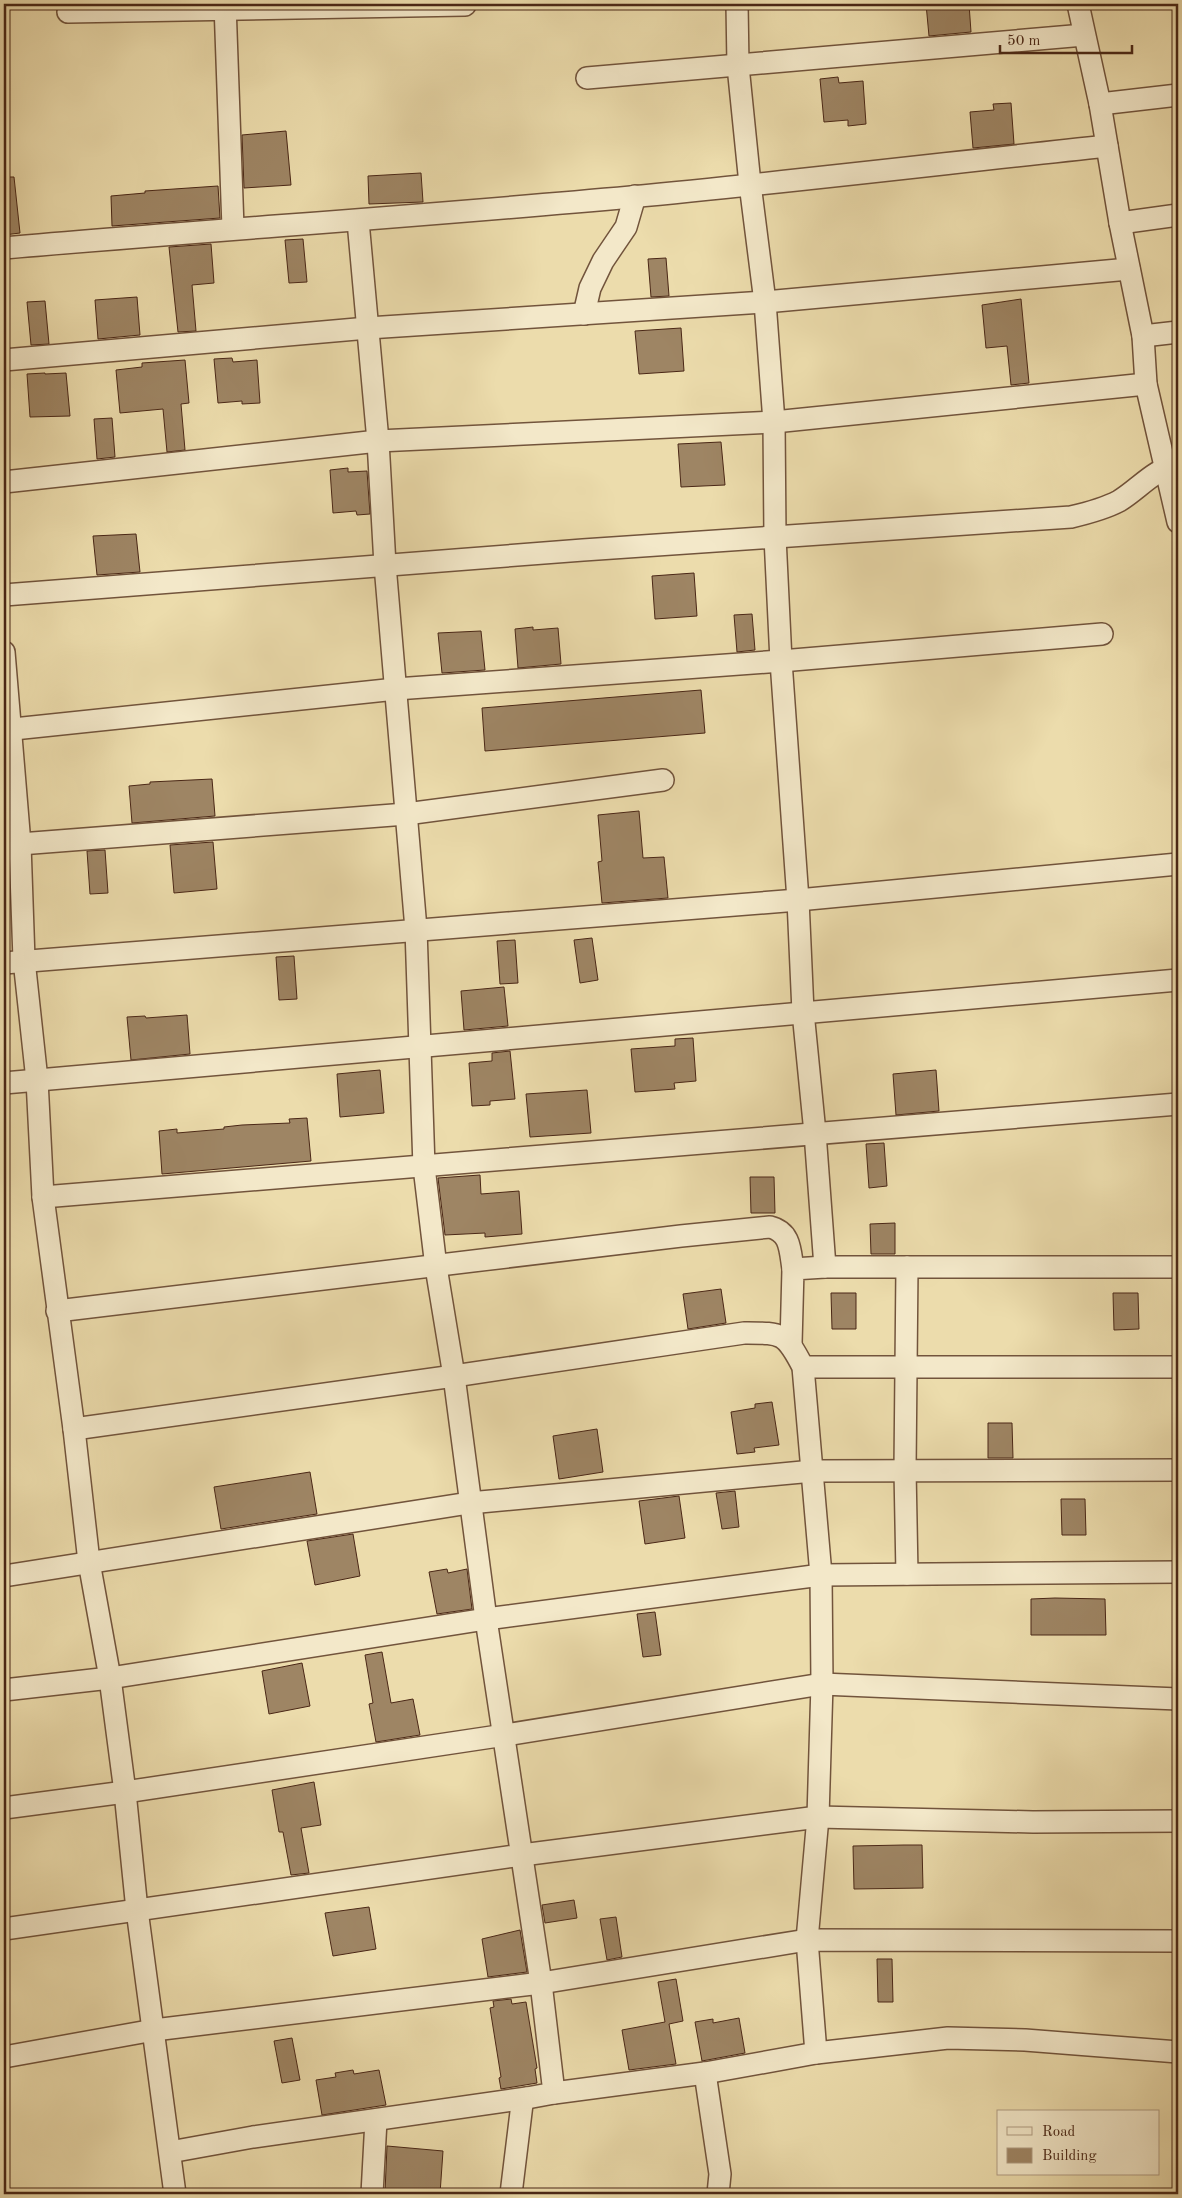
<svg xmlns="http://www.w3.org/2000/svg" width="1182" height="2198" font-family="'Old Standard TT',serif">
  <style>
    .building { fill: #9e8564; stroke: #4a2716 }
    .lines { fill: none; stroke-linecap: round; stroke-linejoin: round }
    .minor-casing { stroke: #72543c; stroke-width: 24 }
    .minor { stroke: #f3e8c9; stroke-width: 21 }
  </style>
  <rect width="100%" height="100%" fill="#ecdcac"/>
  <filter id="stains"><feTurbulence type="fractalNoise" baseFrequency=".004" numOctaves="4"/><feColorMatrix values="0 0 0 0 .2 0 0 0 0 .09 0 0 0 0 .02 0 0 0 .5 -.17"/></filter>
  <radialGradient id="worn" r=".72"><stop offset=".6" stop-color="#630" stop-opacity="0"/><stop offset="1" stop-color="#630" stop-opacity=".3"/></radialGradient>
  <!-- building -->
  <g class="building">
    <polygon points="926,4 969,4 971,32 929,36"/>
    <polygon points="838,77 839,83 863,81 866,124 848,126 848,120 824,122 820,79"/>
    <polygon points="1011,103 1014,144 973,148 970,112 994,110 993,104"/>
    <polygon points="286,131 291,185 244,188 242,135"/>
    <polygon points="421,173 423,202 369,204 368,176"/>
    <polygon points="4,177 14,177 20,233 4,235"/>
    <polygon points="218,186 220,218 112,226 111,196 145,193 145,191"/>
    <polygon points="303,239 307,282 289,283 285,240"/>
    <polygon points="211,244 214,283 192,285 196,331 178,332 169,247"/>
    <polygon points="666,258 669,296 651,297 648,259"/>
    <polygon points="137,297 140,335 98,339 95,300"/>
    <polygon points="1021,299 1029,383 1011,385 1007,346 986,348 982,305"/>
    <polygon points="45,301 49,344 31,345 27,302"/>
    <polygon points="681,328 684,371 639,374 635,331"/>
    <polygon points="232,358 233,362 257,360 260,403 242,404 242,401 218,403 214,359"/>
    <polygon points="185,360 189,403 181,404 185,450 167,452 163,409 120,413 116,370 142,367 142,363"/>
    <polygon points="45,373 45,374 66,373 70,416 30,417 27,374"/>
    <polygon points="112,418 115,457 97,459 94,419"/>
    <polygon points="721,442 725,485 681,487 678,444"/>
    <polygon points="348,468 348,472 367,471 370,514 357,515 356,511 333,513 330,470"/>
    <polygon points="136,534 140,572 97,575 93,536"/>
    <polygon points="694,573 697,616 655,619 652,576"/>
    <polygon points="752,614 755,650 737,652 734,615"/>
    <polygon points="533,627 533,630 558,628 561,664 518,668 515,629"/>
    <polygon points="481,631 485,670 442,673 438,633"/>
    <polygon points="701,690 705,733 485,751 482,708"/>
    <polygon points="212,779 215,816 132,823 129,786 150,784 150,782"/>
    <polygon points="639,811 643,858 664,857 668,898 602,903 598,862 602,861 598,815"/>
    <polygon points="213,842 217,889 174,893 170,845"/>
    <polygon points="105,850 108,893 90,894 87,851"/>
    <polygon points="592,938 598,980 580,983 574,940"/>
    <polygon points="515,940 518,983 500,984 497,941"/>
    <polygon points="294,956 297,999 279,1000 276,957"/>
    <polygon points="504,987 508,1026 464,1030 461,991"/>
    <polygon points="187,1015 190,1054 131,1060 127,1017 145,1016 146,1018"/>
    <polygon points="693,1038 696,1081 674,1083 675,1089 635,1092 631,1049 675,1046 675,1039"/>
    <polygon points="510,1051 515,1099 490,1101 490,1105 472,1106 469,1063 492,1061 492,1053"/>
    <polygon points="380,1070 384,1113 340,1117 337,1074"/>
    <polygon points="936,1070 939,1111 896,1115 893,1074"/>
    <polygon points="587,1090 591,1133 530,1137 526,1094"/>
    <polygon points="307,1118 311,1161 162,1174 159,1131 177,1129 177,1133 224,1129 224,1127 242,1125 290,1123 289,1119"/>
    <polygon points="884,1143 887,1186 869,1188 866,1144"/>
    <polygon points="480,1175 481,1194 519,1191 522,1234 485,1237 485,1233 445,1235 438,1178"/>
    <polygon points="750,1177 774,1177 775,1213 751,1213"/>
    <polygon points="895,1223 895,1254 871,1254 870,1224"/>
    <polygon points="721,1289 726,1323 688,1329 683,1294"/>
    <polygon points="831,1293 856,1293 856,1329 832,1329"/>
    <polygon points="1113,1293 1138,1293 1139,1329 1114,1330"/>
    <polygon points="772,1402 779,1445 754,1448 755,1452 737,1454 731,1412 755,1408 755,1404"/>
    <polygon points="988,1423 1012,1423 1013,1458 988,1458"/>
    <polygon points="597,1429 603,1472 559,1479 553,1436"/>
    <polygon points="310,1472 317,1514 221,1529 214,1487"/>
    <polygon points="735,1491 739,1527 722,1529 716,1493"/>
    <polygon points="679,1496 685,1538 645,1544 639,1501"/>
    <polygon points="1061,1499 1085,1499 1086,1535 1062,1535"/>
    <polygon points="353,1534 360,1576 315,1585 307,1541"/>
    <polygon points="447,1569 448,1573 467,1569 472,1609 437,1614 429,1572"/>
    <polygon points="1055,1598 1105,1599 1106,1635 1031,1635 1031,1599"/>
    <polygon points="655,1612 661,1655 643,1657 637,1614"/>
    <polygon points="382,1652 391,1703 413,1699 420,1735 376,1742 369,1704 373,1703 365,1655"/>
    <polygon points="302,1663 310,1706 269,1714 262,1671"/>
    <polygon points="314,1782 321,1825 301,1828 309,1873 291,1875 283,1832 279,1832 272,1790"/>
    <polygon points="904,1845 922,1845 923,1888 854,1889 853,1846"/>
    <polygon points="574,1900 577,1918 545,1923 542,1905"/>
    <polygon points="369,1907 376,1949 333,1956 325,1913"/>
    <polygon points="616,1917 622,1957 607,1960 600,1919"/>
    <polygon points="520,1930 527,1972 488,1977 482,1939"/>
    <polygon points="877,1959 892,1959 893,2002 878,2002"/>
    <polygon points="676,1979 683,2021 669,2024 676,2064 629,2070 622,2030 665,2022 658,1982"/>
    <polygon points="511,1999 512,2004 526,2002 537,2068 535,2069 537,2083 501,2089 499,2078 501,2077 490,2008 494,2007 493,2001"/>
    <polygon points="739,2018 745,2053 702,2061 695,2022 713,2019 713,2023"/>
    <polygon points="292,2038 300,2080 282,2083 274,2041"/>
    <polygon points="353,2070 354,2074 379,2070 386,2105 322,2115 316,2080 336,2077 335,2073"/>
    <polygon points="387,2146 443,2151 440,2194 385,2192"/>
  </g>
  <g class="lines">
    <!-- minor casing -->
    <g class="minor-casing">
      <g id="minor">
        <polyline points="225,4 233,228"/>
        <polyline points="737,4 738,66 750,184 765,302 774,422 775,537 781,661 798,900 803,1012 815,1133 825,1267"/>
        <polyline points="1078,4 1100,104 1120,223 1143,336 1146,384 1178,522"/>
        <polyline points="68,12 465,5"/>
        <polyline points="587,78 1084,35"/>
        <polyline points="1100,104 1178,95"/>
        <polyline points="358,221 378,441 385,565 416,929 424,1167 436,1267 454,1376 486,1619 541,1983 554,2093 527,2098 522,2104 511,2194"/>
        <polyline points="1120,223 1178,215"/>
        <path d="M4 248C213 230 422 216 631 197 789 182 948 163 1107 146"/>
        <polyline points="584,314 590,288 603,261 626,227 635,196"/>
        <polyline points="1143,336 1178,332"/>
        <polyline points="4,360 368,328 765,302 1129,269"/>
        <polyline points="4,482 378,441 774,422 1146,384"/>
        <path d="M4 595 583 550 1071 517C1088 513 1104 509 1119 501 1139 489 1155 468 1178 465"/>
        <polyline points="4,652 20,844 24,960 37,1080 43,1197 74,1429 89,1562 110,1678 125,1792 137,1910 175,2194"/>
        <polyline points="4,730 396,689 781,661 1102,634"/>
        <polyline points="20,844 406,814 663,780"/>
        <polyline points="4,963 798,900 1178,864"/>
        <path d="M4 1083C395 1050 787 1013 1178 980"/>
        <polyline points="43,1197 1178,1104"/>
        <path d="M57 1311 681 1236 770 1227C791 1232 790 1251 793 1269"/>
        <polyline points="791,1344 793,1269 825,1267 1178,1267"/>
        <polyline points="803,1367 1178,1367"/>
        <path d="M74 1429 454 1376 744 1333C782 1333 785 1332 803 1367L821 1575 822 1684 818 1817 807 1940 816 2053"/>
        <polyline points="907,1574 905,1470 907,1267"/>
        <polyline points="4,1576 469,1503 813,1471 1178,1470"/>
        <polyline points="4,1690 110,1678 486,1619 821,1575 1178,1572"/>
        <polyline points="4,1808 125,1792 505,1735 822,1684 1178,1699"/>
        <polyline points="4,1929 522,1855 818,1817 1033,1822 1178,1821"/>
        <polyline points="4,2057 154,2030 541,1983 807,1940 1178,1941"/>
        <polyline points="705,2073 720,2174 718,2194"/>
        <polyline points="554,2093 705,2073 816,2053 948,2038 1025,2040 1178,2052"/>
        <polyline points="170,2152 253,2137 527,2098"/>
        <polyline points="372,2194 376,2120"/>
      </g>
    </g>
    <!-- minor -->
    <use href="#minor" class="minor"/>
  </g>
  <!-- margin -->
  <rect width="1182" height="2198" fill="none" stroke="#ecdcac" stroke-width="20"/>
  <rect x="5" y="5" width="1172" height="2188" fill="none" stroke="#4a2716" stroke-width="2.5"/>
  <rect x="10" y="10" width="1162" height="2178" fill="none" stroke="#4a2716"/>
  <!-- legend -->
  <rect x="997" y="2110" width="162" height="65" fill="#f3e8c9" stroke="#af9b81"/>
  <rect x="1007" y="2127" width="25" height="8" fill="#f3e8c9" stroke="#af9b81"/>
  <text x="1042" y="2136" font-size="15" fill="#4a2716">Road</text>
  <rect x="1007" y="2148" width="25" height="15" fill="#9e8564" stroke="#af9b81"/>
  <text x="1042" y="2160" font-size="15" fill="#4a2716">Building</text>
  <!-- scale -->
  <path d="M1000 45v8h132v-8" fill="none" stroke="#4a2716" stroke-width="2.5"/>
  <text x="1007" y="45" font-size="15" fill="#4a2716" stroke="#f3e8c9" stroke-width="4" paint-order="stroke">50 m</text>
  <rect width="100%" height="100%" filter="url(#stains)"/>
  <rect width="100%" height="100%" fill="url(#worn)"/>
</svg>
